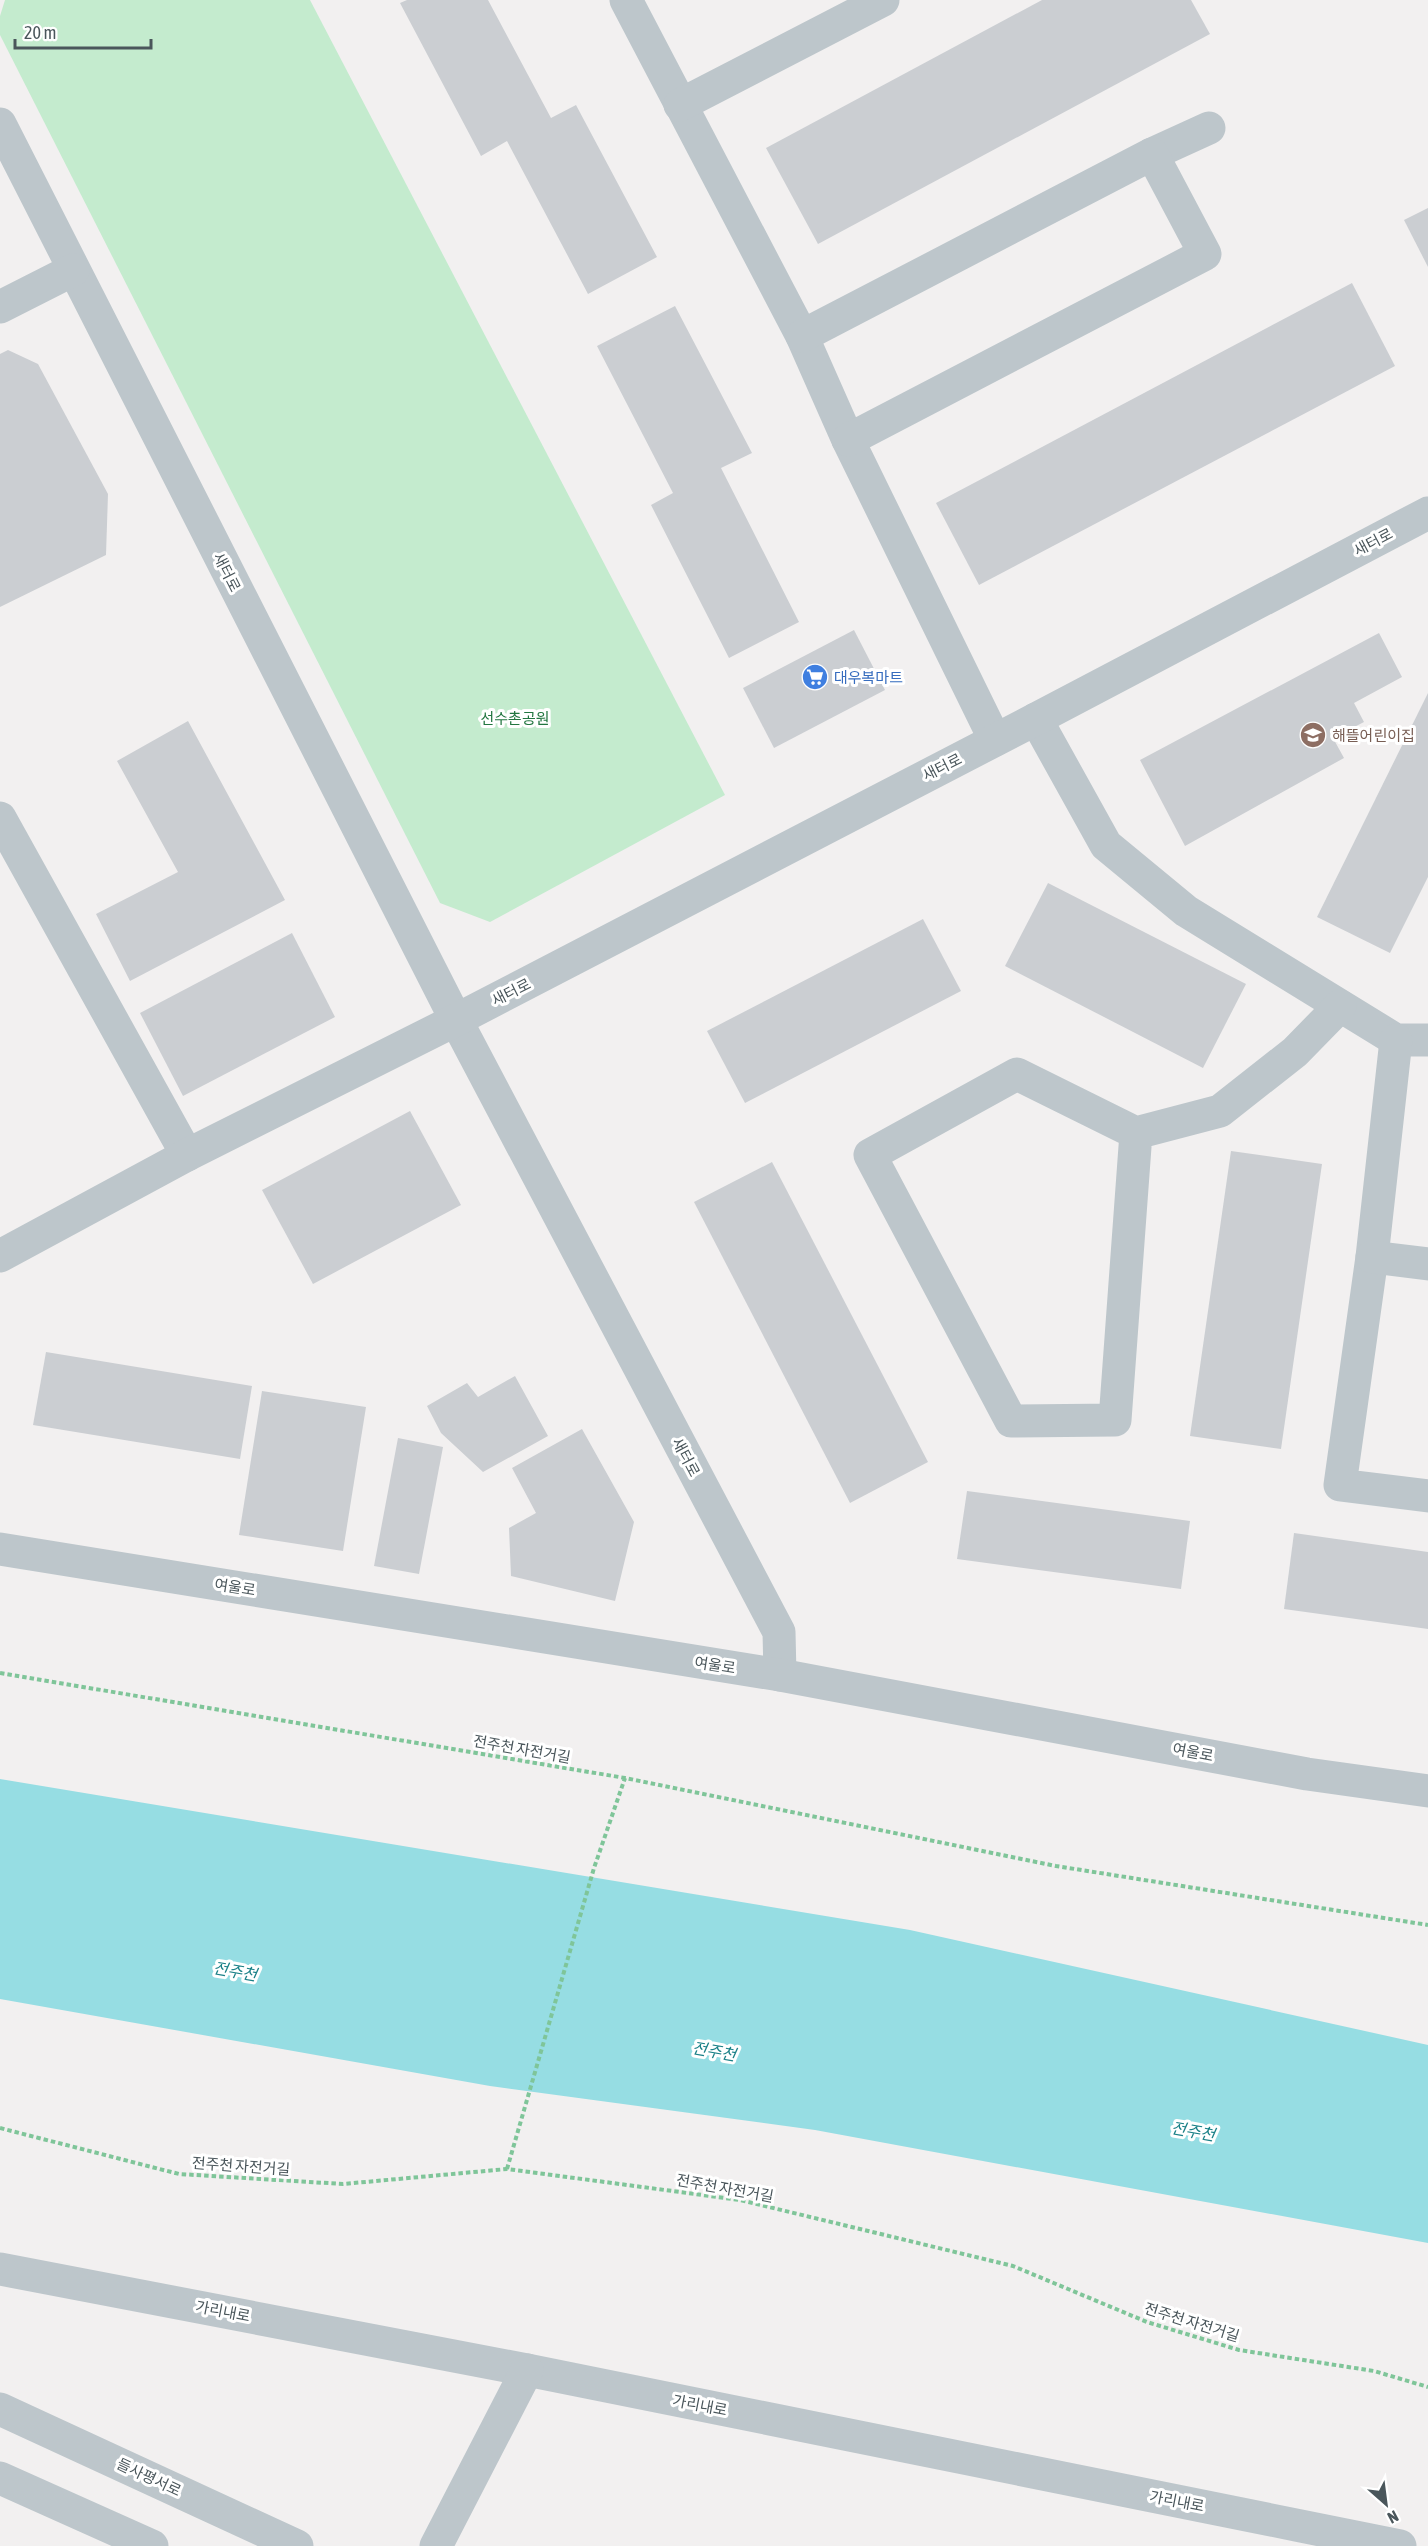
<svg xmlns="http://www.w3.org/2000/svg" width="1428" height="2546" font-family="'Asap Condensed','Noto Sans KR',sans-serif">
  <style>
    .green { fill: #c4ebce }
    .water { fill: #96dde3 }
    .building { fill: #cbced2 }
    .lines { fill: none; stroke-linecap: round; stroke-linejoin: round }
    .path { stroke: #7fc599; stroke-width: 4; stroke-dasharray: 4.5 3; stroke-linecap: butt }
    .minor { stroke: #bdc6cb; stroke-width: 33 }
    .labels { text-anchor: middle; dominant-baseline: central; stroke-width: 6; stroke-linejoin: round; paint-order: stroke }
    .street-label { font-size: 15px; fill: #4a565b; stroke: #fff }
    .shop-label { font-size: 15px; fill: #366cbe; stroke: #fff; text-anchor: start }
    .park-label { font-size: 15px; fill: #227640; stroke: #fff }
    .education-label { font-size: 15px; fill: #785e54; stroke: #fff; text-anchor: start }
    .water-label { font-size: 16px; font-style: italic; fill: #1a8087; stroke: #fff }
  </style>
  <rect width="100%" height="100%" fill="#f2f0f0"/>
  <!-- green -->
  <polygon class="green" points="5,0 310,0 725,795 490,922 440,903 0,35 0,16"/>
  <!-- water -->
  <polygon class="water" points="0,1779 910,1930 1428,2045 1428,2243 815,2130 490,2086 0,1999"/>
  <!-- building -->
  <g class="building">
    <polygon points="407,0 488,0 551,118 576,105 657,257 588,294 507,141 481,156 400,3"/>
    <polygon points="1042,0 1191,0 1210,34 818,244 766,148"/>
    <polygon points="1428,208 1428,267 1404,220"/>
    <polygon points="1352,283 1395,366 979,585 936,503"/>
    <polygon points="675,306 752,453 721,468 799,622 729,658 651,505 673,493 597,346"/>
    <polygon points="8,350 38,364 108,494 106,555 0,607 0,354"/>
    <polygon points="854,630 885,690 774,748 743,688"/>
    <polygon points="1379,633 1402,677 1354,703 1364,722 1333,738 1344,758 1185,846 1140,760"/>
    <polygon points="1428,693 1428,877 1390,953 1317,917"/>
    <polygon points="188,721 285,900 130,981 96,914 178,872 117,761"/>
    <polygon points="1048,883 1246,984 1203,1068 1005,966"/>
    <polygon points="923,919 961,991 745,1103 707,1031"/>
    <polygon points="292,933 335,1017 183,1096 140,1013"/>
    <polygon points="410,1111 461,1205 313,1284 262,1190"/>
    <polygon points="1231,1151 1322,1164 1281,1449 1190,1436"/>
    <polygon points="772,1162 928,1462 850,1503 694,1202"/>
    <polygon points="46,1352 252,1386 240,1459 33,1425"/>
    <polygon points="515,1376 548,1436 483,1472 441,1433 427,1406 467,1383 478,1397"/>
    <polygon points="262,1391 366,1407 343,1551 239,1535"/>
    <polygon points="582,1429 634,1522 615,1601 511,1576 509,1528 536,1513 512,1468"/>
    <polygon points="398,1438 443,1447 419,1574 374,1566"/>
    <polygon points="967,1491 1190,1521 1181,1589 957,1559"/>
    <polygon points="1294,1533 1428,1552 1428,1629 1284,1609"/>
  </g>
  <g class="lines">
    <!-- path -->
    <g class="path">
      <polyline points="0,1673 625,1778 1056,1866 1428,1925"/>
      <polyline points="0,2128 179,2174 343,2184 507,2169 740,2200 1013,2266 1147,2322 1239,2350 1374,2371 1428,2387"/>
      <polyline points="507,2169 594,1868 625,1778"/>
    </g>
    <!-- minor -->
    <g class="minor">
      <polyline points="626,0 802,336 848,440 995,740"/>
      <polyline points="680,105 883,0"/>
      <polyline points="0,124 456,1020 779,1632 780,1675"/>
      <polyline points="1152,154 1209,128"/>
      <polyline points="0,307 73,270"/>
      <polyline points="802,336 1152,154 1205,254 848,440"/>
      <polyline points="1036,719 1106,845 1186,911 1396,1040 1428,1040"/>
      <polyline points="0,818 187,1155"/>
      <polyline points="1396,1040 1372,1257 1340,1485 1428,1496"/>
      <polyline points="1136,1133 1017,1074 870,1155 1011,1421 1115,1420 1136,1133 1220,1111 1295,1052 1340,1006"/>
      <polyline points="0,1256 187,1155 456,1020 1036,719 1428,513"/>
      <polyline points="1372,1257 1428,1264"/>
      <polyline points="0,1549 780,1675 1307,1774 1428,1791"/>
      <polyline points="0,2269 527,2370 1400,2546"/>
      <polyline points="0,2409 297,2546"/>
      <polyline points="0,2478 152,2546"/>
      <polyline points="436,2546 527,2370"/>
    </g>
  </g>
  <!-- icons -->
  <defs>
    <g id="supermarket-disc" transform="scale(1.35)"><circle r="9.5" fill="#3f7fe0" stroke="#fff"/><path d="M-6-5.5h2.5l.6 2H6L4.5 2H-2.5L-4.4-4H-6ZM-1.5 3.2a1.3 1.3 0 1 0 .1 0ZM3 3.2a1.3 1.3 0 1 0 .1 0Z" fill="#fff"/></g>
    <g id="school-disc" transform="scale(1.35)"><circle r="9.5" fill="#8d6e63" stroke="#fff"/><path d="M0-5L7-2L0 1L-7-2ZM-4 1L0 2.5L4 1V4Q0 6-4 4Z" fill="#fff"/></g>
  </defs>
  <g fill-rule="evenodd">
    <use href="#supermarket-disc" x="815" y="677"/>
    <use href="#school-disc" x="1313" y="735"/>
  </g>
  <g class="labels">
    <!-- street labels -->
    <g class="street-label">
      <text transform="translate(1373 542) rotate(-28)">새터로</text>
      <text transform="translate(227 572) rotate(63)">새터로</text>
      <text transform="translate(942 767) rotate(-27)">새터로</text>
      <text transform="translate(511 992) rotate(-27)">새터로</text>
      <text transform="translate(686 1457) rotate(62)">새터로</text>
      <text transform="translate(235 1587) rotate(9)">여울로</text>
      <text transform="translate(715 1665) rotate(9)">여울로</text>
      <text transform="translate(522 1749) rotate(10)">전주천 자전거길</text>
      <text transform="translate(1193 1752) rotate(11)">여울로</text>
      <text transform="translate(241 2166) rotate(4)">전주천 자전거길</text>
      <text transform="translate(725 2188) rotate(10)">전주천 자전거길</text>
      <text transform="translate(223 2311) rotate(11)">가리내로</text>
      <text transform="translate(1192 2322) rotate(17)">전주천 자전거길</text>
      <text transform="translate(700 2405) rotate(11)">가리내로</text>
      <text transform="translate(149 2477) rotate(25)">들사평서로</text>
      <text transform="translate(1177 2501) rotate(11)">가리내로</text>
    </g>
    <!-- shop labels -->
    <g class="shop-label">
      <text x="834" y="677">대우복마트</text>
    </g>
    <!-- park labels -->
    <g class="park-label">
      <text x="515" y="718">선수촌공원</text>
    </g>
    <!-- education labels -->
    <g class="education-label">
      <text x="1332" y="735">해뜰어린이집</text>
    </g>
    <!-- water labels -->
    <g class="water-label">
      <text transform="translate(235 1971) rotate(10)">전주천</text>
      <text transform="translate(714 2051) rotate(10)">전주천</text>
      <text transform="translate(1193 2131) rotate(10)">전주천</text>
    </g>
  </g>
  <!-- north arrow -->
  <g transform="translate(1386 2504) rotate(152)" stroke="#ffffff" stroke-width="4.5" paint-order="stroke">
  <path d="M0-4.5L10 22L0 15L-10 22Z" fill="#4a565b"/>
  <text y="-9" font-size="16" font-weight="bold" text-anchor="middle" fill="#4a565b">N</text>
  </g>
  <!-- scale -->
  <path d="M15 39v9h136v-9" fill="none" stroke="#4a565b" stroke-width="3"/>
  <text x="24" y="39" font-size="18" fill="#4a565b" stroke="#ffffff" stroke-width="4.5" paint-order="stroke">20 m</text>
</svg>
